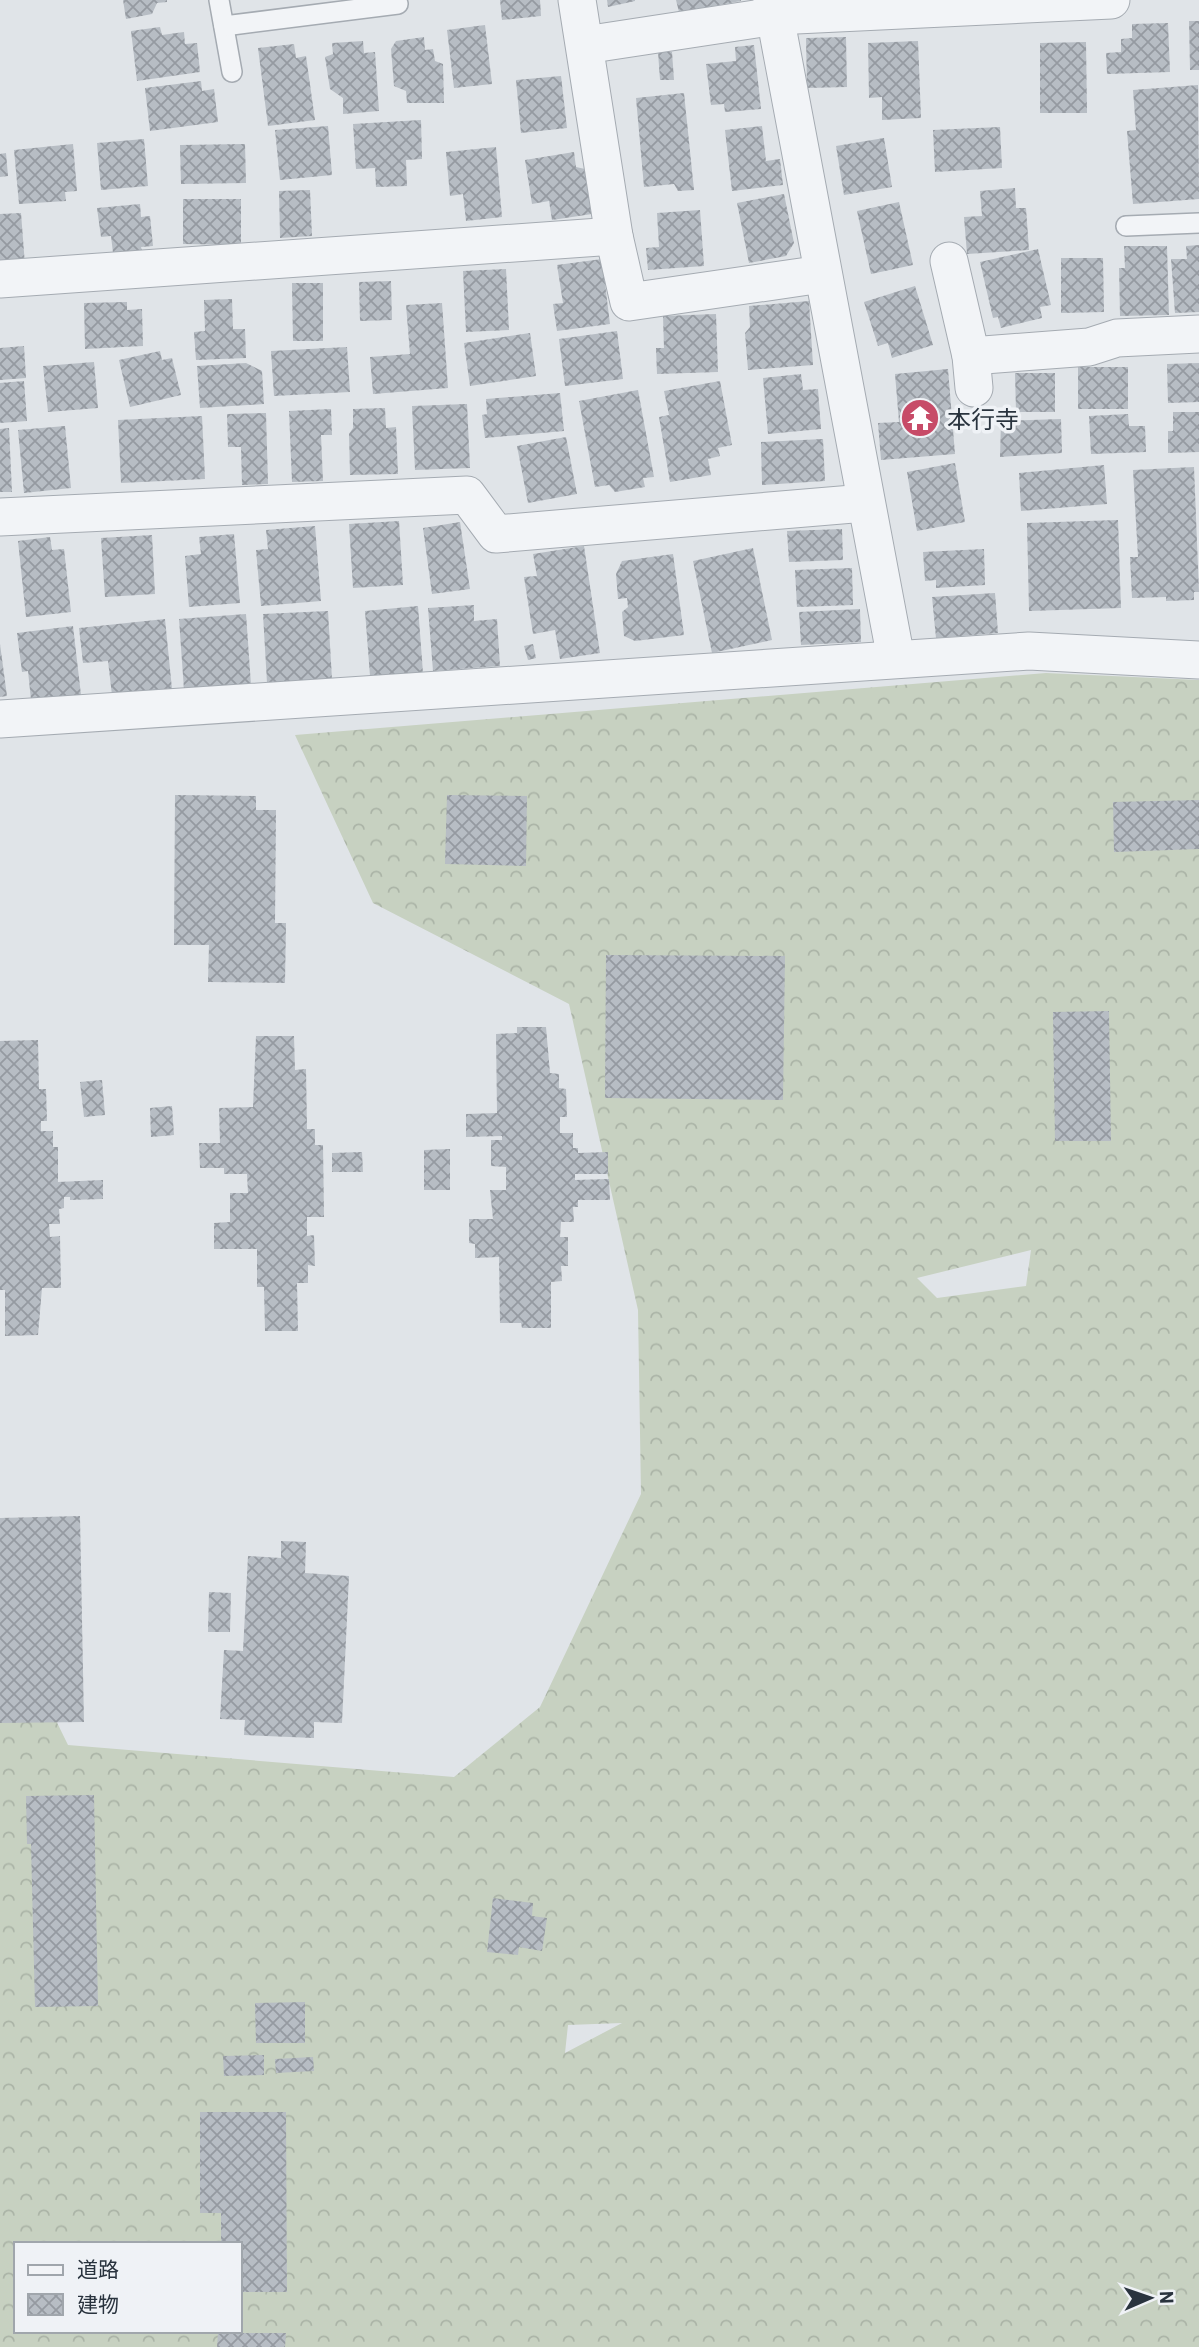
<svg xmlns="http://www.w3.org/2000/svg" width="1199" height="2347" font-family="Barlow,'Noto Sans JP',sans-serif">
  <style>
    .forest { fill: url(#forest-crowns); fill-rule: evenodd }
    .building { fill: url(#building-cross-hatch) }
    .lines { fill: none; stroke-linecap: round; stroke-linejoin: round }
    .service-casing { stroke: #a5abb2; stroke-width: 22 }
    .minor-casing { stroke: #a5abb2; stroke-width: 39 }
    .service { stroke: #f2f4f7; stroke-width: 19 }
    .minor { stroke: #f2f4f7; stroke-width: 37 }
    .labels { text-anchor: middle; dominant-baseline: central; stroke-width: 7; stroke-linejoin: round; paint-order: stroke }
    .poi-label { font-size: 24px; fill: #29333e; stroke: #eff2f6; text-anchor: start }
  </style>
  <defs>
    <pattern id="forest-crowns" width="20" height="18" patternUnits="userSpaceOnUse" patternTransform="scale(1.75)"><rect width="20" height="18" fill="#c7d1c1"/><path d="M2 6a3 3 0 1 1 6 0M12 15a3 3 0 1 1 6 0" fill="none" stroke="#abb4a7"/></pattern>
    <pattern id="building-cross-hatch" width="8" height="8" patternUnits="userSpaceOnUse" patternTransform="scale(1.75)"><rect width="8" height="8" fill="#b7bdc4"/><path d="M0 0l8 8M0 8l8-8" fill="none" stroke="#959aa1"/></pattern>
  </defs>
  <rect width="100%" height="100%" fill="#e0e4e8"/>
  <!-- forest -->
  <path class="forest" d="M1046 673 1199 680V2347H0V1597L15 1637 68 1745 454 1777 540 1707 641 1494 638 1310 569 1004 373 903 295 735ZM1031 1250 1026 1286 937 1298 917 1278ZM622 2023 565 2053 568 2025ZM16 2244H240V2331H16Z"/>
  <!-- building -->
  <g class="building">
    <polygon points="123,0 167,0 167,2 157,3 152,14 126,19"/>
    <polygon points="500,0 540,0 541,16 502,20"/>
    <polygon points="607,0 635,0 635,1 608,7"/>
    <polygon points="676,0 741,0 741,1 679,12"/>
    <polygon points="1189,21 1199,21 1199,70 1190,70"/>
    <polygon points="1168,23 1170,72 1107,74 1106,53 1121,52 1121,39 1132,38 1132,24"/>
    <polygon points="485,25 492,84 454,88 447,30"/>
    <polygon points="160,27 162,35 184,32 185,44 197,43 200,72 137,81 131,31"/>
    <polygon points="424,37 425,50 433,49 435,61 443,64 444,103 407,103 406,91 394,86 391,49 396,41"/>
    <polygon points="846,37 847,87 807,88 806,38"/>
    <polygon points="363,41 364,53 375,52 379,111 343,114 343,98 330,89 325,57 333,54 332,43"/>
    <polygon points="918,41 921,118 882,120 882,97 869,98 868,43"/>
    <polygon points="1086,42 1087,113 1040,113 1040,43"/>
    <polygon points="294,44 296,58 306,56 315,120 268,126 258,48"/>
    <polygon points="754,45 761,109 725,112 724,104 711,105 706,64 736,61 735,47"/>
    <polygon points="658,52 672,52 674,80 660,80"/>
    <polygon points="561,76 567,128 521,133 516,80"/>
    <polygon points="201,81 202,91 214,89 218,122 150,131 145,88"/>
    <polygon points="1198,85 1199,199 1133,204 1127,131 1136,130 1133,90"/>
    <polygon points="684,93 694,190 678,191 674,184 644,187 636,98"/>
    <polygon points="421,120 422,159 406,160 407,186 376,187 375,168 356,169 353,124"/>
    <polygon points="328,126 332,175 280,180 275,130"/>
    <polygon points="762,126 766,161 780,159 783,185 732,191 725,130"/>
    <polygon points="1000,127 1002,168 935,172 933,130"/>
    <polygon points="884,138 892,187 844,195 836,146"/>
    <polygon points="144,139 148,186 101,190 97,143"/>
    <polygon points="73,144 77,191 65,192 66,201 19,204 14,150"/>
    <polygon points="245,144 246,183 181,184 180,145"/>
    <polygon points="496,147 502,217 466,221 463,194 450,196 446,152"/>
    <polygon points="574,152 576,167 585,169 592,214 552,220 549,201 532,204 525,160"/>
    <polygon points="6,153 8,176 0,177 0,154"/>
    <polygon points="1015,188 1016,208 1026,208 1029,250 967,254 964,217 982,216 980,191"/>
    <polygon points="310,190 312,236 280,238 279,191"/>
    <polygon points="784,194 794,243 786,256 749,263 737,203"/>
    <polygon points="183,199 241,199 241,245 183,244"/>
    <polygon points="899,202 913,265 871,274 857,211"/>
    <polygon points="140,204 141,217 150,216 153,246 141,247 143,254 113,253 111,236 101,237 97,208"/>
    <polygon points="700,210 704,266 648,270 646,248 659,247 657,213"/>
    <polygon points="21,213 25,265 0,267 0,214"/>
    <polygon points="1199,245 1199,312 1175,313 1171,259 1187,259 1186,246"/>
    <polygon points="1124,246 1167,246 1169,315 1120,316 1119,268 1125,268"/>
    <polygon points="1038,249 1051,305 1040,307 1042,318 1001,328 998,317 993,318 980,262"/>
    <polygon points="1061,258 1103,258 1104,312 1061,313"/>
    <polygon points="602,259 610,324 557,331 553,304 563,303 557,265"/>
    <polygon points="506,269 509,330 466,332 463,271"/>
    <polygon points="391,281 392,320 360,321 359,282"/>
    <polygon points="292,283 323,283 323,341 293,341"/>
    <polygon points="915,286 933,345 892,358 888,343 878,346 864,302"/>
    <polygon points="232,299 233,329 245,329 246,358 196,360 194,332 205,331 204,300"/>
    <polygon points="809,301 813,365 748,370 745,333 750,327 749,306"/>
    <polygon points="127,302 127,310 142,309 143,346 85,349 84,303"/>
    <polygon points="442,303 448,388 373,394 370,357 410,354 406,305"/>
    <polygon points="716,314 718,372 657,374 656,348 664,348 663,316"/>
    <polygon points="617,331 623,379 565,386 559,339"/>
    <polygon points="530,333 536,376 470,386 464,343"/>
    <polygon points="24,346 26,378 0,380 0,348"/>
    <polygon points="347,347 350,392 274,396 271,351"/>
    <polygon points="160,351 162,360 172,358 181,395 130,407 119,360"/>
    <polygon points="94,362 98,408 48,412 43,366"/>
    <polygon points="246,363 262,371 264,404 200,408 197,366"/>
    <polygon points="1199,363 1199,402 1168,403 1167,364"/>
    <rect x="1078" y="367" width="50" height="42"/>
    <polygon points="948,369 955,454 881,460 878,423 899,422 895,374"/>
    <polygon points="1015,373 1055,373 1055,412 1016,412"/>
    <polygon points="801,374 803,390 818,389 821,429 768,434 763,378"/>
    <polygon points="24,381 27,421 0,423 0,383"/>
    <polygon points="720,381 732,445 718,448 720,456 708,459 711,475 670,482 659,417 669,415 664,391"/>
    <polygon points="638,390 654,477 643,478 645,487 615,492 609,485 595,487 579,401"/>
    <polygon points="560,393 564,431 485,438 482,415 487,414 486,399"/>
    <polygon points="467,404 470,468 415,470 412,406"/>
    <polygon points="385,408 386,428 396,427 398,474 350,475 349,434 353,428 353,409"/>
    <polygon points="331,409 332,435 321,435 323,481 292,482 289,411"/>
    <polygon points="1173,412 1199,412 1199,452 1168,453 1168,431 1173,431"/>
    <polygon points="266,413 268,484 242,485 241,447 228,447 227,414"/>
    <polygon points="1128,414 1129,426 1145,426 1146,452 1091,454 1089,416"/>
    <polygon points="202,416 205,479 121,483 118,420"/>
    <polygon points="1061,419 1062,453 1000,457 1001,421"/>
    <polygon points="65,426 71,488 24,493 18,430"/>
    <polygon points="9,428 12,492 0,492 0,429"/>
    <polygon points="566,437 577,494 528,503 517,446"/>
    <polygon points="823,439 825,481 762,485 761,442"/>
    <polygon points="955,463 965,522 917,531 907,472"/>
    <polygon points="1104,465 1107,504 1021,511 1019,473"/>
    <polygon points="1194,467 1199,592 1194,592 1194,600 1166,601 1166,597 1132,598 1130,557 1138,557 1133,470"/>
    <polygon points="1118,520 1121,608 1029,611 1027,523"/>
    <polygon points="399,521 403,585 353,588 349,524"/>
    <polygon points="460,522 470,589 432,594 423,528"/>
    <polygon points="315,526 321,601 261,606 256,550 268,549 266,530"/>
    <polygon points="842,529 843,560 789,562 787,531"/>
    <polygon points="234,534 240,603 189,607 185,556 201,554 199,537"/>
    <polygon points="152,535 155,594 105,597 101,538"/>
    <polygon points="50,537 52,550 64,549 71,612 26,617 18,541"/>
    <polygon points="584,546 600,653 560,659 555,630 533,634 524,577 537,576 533,554"/>
    <polygon points="753,548 772,640 712,653 693,561"/>
    <polygon points="984,549 985,585 936,588 936,580 925,581 923,552"/>
    <polygon points="673,554 684,635 635,641 624,636 622,612 628,607 627,598 618,599 616,574 622,561"/>
    <polygon points="852,568 853,605 797,607 795,570"/>
    <polygon points="995,593 998,633 936,638 932,597"/>
    <polygon points="474,605 474,621 497,619 500,666 433,671 428,608"/>
    <polygon points="418,606 423,673 370,676 365,611"/>
    <polygon points="860,609 861,642 801,645 799,612"/>
    <polygon points="328,611 332,679 267,683 263,614"/>
    <polygon points="246,614 251,685 184,690 179,619"/>
    <polygon points="165,619 172,689 112,695 108,661 83,663 79,628"/>
    <polygon points="73,626 81,695 31,700 28,671 22,672 17,633"/>
    <polygon points="0,644 7,696 0,697"/>
    <polygon points="533,644 536,658 528,660 524,646"/>
    <polygon points="175,795 256,796 256,810 276,810 275,923 286,923 285,983 208,982 209,945 174,945"/>
    <polygon points="447,795 527,796 526,866 445,864"/>
    <polygon points="1199,800 1199,849 1114,852 1113,802"/>
    <polygon points="606,955 785,956 783,1100 605,1098"/>
    <polygon points="1109,1011 1111,1141 1055,1141 1053,1012"/>
    <polygon points="517,1027 546,1027 550,1073 559,1074 559,1088 566,1089 567,1117 560,1117 560,1133 573,1133 573,1148 578,1148 578,1153 608,1152 608,1174 575,1174 575,1180 609,1179 610,1200 578,1200 578,1207 573,1207 574,1222 561,1222 560,1237 568,1237 568,1266 561,1266 562,1281 551,1282 551,1328 522,1328 521,1323 500,1323 499,1257 475,1258 475,1244 469,1243 469,1219 493,1219 490,1190 506,1190 506,1167 491,1166 491,1140 502,1140 502,1136 466,1137 466,1114 497,1113 496,1034 517,1033"/>
    <polygon points="256,1036 294,1036 295,1070 306,1069 307,1129 315,1129 315,1145 323,1145 324,1217 307,1217 307,1236 314,1235 315,1266 308,1265 308,1283 297,1283 298,1331 265,1331 264,1287 257,1287 257,1249 214,1249 214,1223 230,1222 230,1193 248,1193 247,1174 224,1174 224,1168 200,1168 199,1143 220,1143 219,1108 253,1107"/>
    <polygon points="38,1040 39,1089 46,1089 47,1121 41,1121 41,1131 53,1131 53,1147 58,1147 58,1182 103,1180 103,1199 70,1200 70,1197 64,1197 64,1208 59,1209 60,1224 49,1224 50,1237 60,1236 61,1288 42,1288 38,1335 5,1336 5,1290 0,1290 0,1041"/>
    <polygon points="102,1080 105,1115 84,1117 80,1082"/>
    <polygon points="172,1106 174,1135 151,1137 150,1108"/>
    <polygon points="450,1149 450,1190 424,1190 424,1150"/>
    <polygon points="362,1152 363,1172 332,1172 332,1153"/>
    <polygon points="80,1516 84,1722 0,1723 0,1518"/>
    <polygon points="281,1541 306,1542 305,1573 349,1576 342,1723 314,1722 314,1738 244,1735 245,1720 220,1719 224,1650 243,1651 248,1556 281,1558"/>
    <polygon points="209,1592 231,1593 230,1632 208,1632"/>
    <polygon points="94,1795 98,2006 35,2007 31,1844 27,1844 26,1796"/>
    <polygon points="493,1898 533,1903 532,1916 547,1918 542,1951 519,1947 518,1955 487,1952"/>
    <polygon points="305,2002 305,2043 256,2043 255,2003"/>
    <polygon points="264,2055 264,2075 224,2076 223,2056"/>
    <polygon points="313,2057 314,2071 276,2073 275,2059"/>
    <polygon points="200,2112 286,2112 287,2292 240,2292 240,2244 221,2244 221,2213 200,2213"/>
    <polygon points="218,2333 286,2333 285,2347 217,2347"/>
  </g>
  <g class="lines">
    <!-- service casing -->
    <g class="service-casing">
      <g id="service">
        <polyline points="219,0 232,72"/>
        <polyline points="224,26 398,4"/>
        <polyline points="1126,226 1199,223"/>
      </g>
    </g>
    <!-- minor casing -->
    <g class="minor-casing">
      <g id="minor">
        <polyline points="577,0 614,236 629,302 822,274"/>
        <polyline points="772,0 896,659"/>
        <polyline points="585,45 775,16 1111,0"/>
        <polyline points="949,261 971,356 974,388"/>
        <polyline points="0,279 614,236"/>
        <polyline points="971,356 1089,347 1117,338 1199,334"/>
        <polyline points="0,517 467,495 496,534 865,503"/>
        <polyline points="0,719 1029,651 1199,660"/>
      </g>
    </g>
    <!-- service -->
    <use href="#service" class="service"/>
    <!-- minor -->
    <use href="#minor" class="minor"/>
  </g>
  <!-- icons -->
  <defs>
    <g id="temple-disc" transform="scale(2.0125)"><circle r="9.5" fill="#c74b68" stroke="#eff2f6"/><path d="M0-6L5-2H3V0L6.5 2.5H4V6H1.5V3h-3V6H-4V2.5H-6.5L-3 0V-2H-5Z" fill="#fff"/></g>
  </defs>
  <g fill-rule="evenodd">
    <use href="#temple-disc" x="920" y="418"/>
  </g>
  <g class="labels">
    <!-- poi labels -->
    <g class="poi-label">
      <text x="947" y="418">本行寺</text>
    </g>
  </g>
  <!-- legend -->
  <rect x="14" y="2242" width="228" height="91" fill="#eff2f6" stroke="#a0a6ac" stroke-width="2"/>
  <rect x="28" y="2265" width="35" height="10" fill="#f2f4f7" stroke="#a0a6ac" stroke-width="2"/>
  <text x="77" y="2277" font-size="21" fill="#29333e">道路</text>
  <rect x="28" y="2294" width="35" height="21" fill="url(#building-cross-hatch)" stroke="#a0a6ac" stroke-width="2"/>
  <text x="77" y="2312" font-size="21" fill="#29333e">建物</text>
  <!-- north arrow -->
  <g transform="translate(1150 2298) rotate(88)" stroke="#eff2f6" stroke-width="5" paint-order="stroke">
  <path d="M0-5L12 26L0 18L-12 26Z" fill="#29333e"/>
  <text y="-10" font-size="19" font-weight="bold" text-anchor="middle" fill="#29333e">N</text>
  </g>
</svg>
